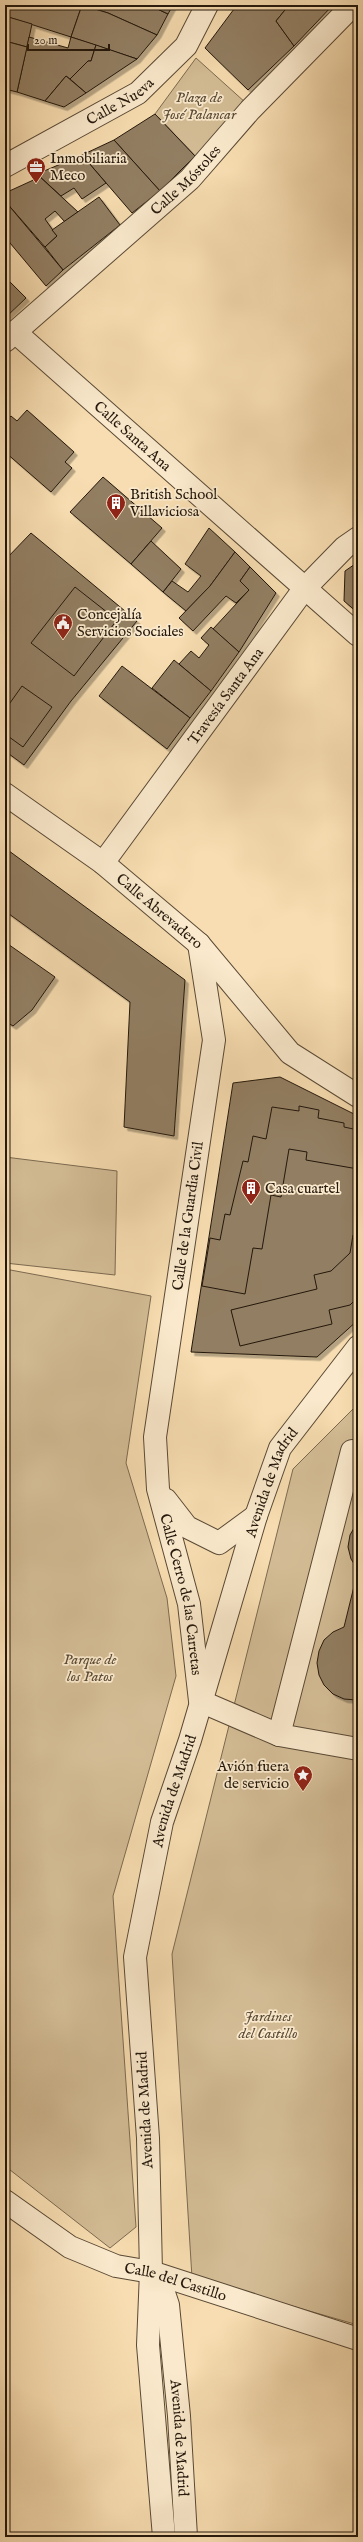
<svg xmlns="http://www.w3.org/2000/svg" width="363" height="2542" font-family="'IM FELL English',serif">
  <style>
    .green { fill: #d3bc95; stroke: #7c6a50 }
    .building { fill: #927e62; stroke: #24180c; filter: url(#shadow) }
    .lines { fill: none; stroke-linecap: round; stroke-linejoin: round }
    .minor-casing { stroke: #594935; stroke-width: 24 }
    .minor { stroke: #fae9cc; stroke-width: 22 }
    .labels { text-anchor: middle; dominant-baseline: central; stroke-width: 3.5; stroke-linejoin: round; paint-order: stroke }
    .park-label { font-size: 15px; font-style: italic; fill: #594935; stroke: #fae9cc }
    .street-label { font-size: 15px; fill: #24180c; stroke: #fae9cc }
    .poi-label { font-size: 15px; fill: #24180c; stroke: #fae9cc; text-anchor: start }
  </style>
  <defs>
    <filter id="shadow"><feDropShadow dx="3.5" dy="3.5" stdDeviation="0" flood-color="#0004"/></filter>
  </defs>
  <rect width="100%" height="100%" fill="#f7ddb1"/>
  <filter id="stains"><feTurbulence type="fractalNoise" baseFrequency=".005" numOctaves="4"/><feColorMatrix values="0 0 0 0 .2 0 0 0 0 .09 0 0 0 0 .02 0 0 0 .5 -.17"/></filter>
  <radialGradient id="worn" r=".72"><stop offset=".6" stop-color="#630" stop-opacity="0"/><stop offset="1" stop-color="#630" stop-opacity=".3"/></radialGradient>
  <!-- green -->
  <g class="green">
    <polygon points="196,58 246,103 195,156 155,114"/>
    <polygon points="5,1157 117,1171 115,1275 5,1263"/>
    <polygon points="5,1269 151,1296 126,1463 167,1598 176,1676 113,1896 136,2227 110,2248 5,2166"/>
    <polygon points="358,1404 358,2325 236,2290 193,2294 172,1954 293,1469"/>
  </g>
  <!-- building -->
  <g class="building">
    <polygon points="5,5 82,5 71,37 5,16"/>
    <polygon points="82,5 149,5 168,14 157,35 108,13"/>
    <polygon points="82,5 108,13 157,35 137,59 71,37"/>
    <polygon points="149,5 173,5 168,14"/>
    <polygon points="237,5 278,5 285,10 276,21 294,46 248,90 205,48"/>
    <polygon points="278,5 333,5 294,46 276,21 285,10"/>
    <polygon points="5,16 32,24 27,47 5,41"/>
    <polygon points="29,37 68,48 71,37 96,45 91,61 88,61 70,79 66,76 45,101 17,92"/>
    <polygon points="5,41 27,47 17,92 5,89"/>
    <polygon points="96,45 137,59 86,93 70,79 88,61 91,61"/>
    <polygon points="66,76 86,93 64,107 45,101"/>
    <polygon points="155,114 195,156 160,191 114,140"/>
    <polygon points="114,140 160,191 132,213 82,155"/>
    <polygon points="82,155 106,183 82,199 74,188 61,196 37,174"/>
    <polygon points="40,177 78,212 65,222 55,211 45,219 57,236 45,247 5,201 5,193"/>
    <polygon points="99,197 120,225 63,270 45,247 57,236 52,230"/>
    <polygon points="5,201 63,270 46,286 5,237"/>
    <polygon points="5,277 26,298 5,318"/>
    <polygon points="27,410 74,452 65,462 72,468 51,492 5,452 5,422 11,416 17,421"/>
    <polygon points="103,477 162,528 131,564 70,512"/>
    <polygon points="209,528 235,552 210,586 186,611 163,592 172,581 188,592 201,576 185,564"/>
    <polygon points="31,533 137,621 71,701 24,765 5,751 5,560"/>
    <polygon points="151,541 181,569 163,592 131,564"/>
    <polygon points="235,552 250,567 240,581 249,590 236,603 226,596 193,631 179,618 210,586"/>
    <polygon points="358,562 358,613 344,601 345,571"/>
    <polygon points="250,567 276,593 239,652 213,629 249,590 240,581"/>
    <polygon points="75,587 117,620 74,676 31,643"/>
    <polygon points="211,627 239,652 211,691 179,664 191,651 199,658 209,645 201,638"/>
    <polygon points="174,660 211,691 190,718 152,688"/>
    <polygon points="122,666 190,718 167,749 99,696"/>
    <polygon points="22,686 52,707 23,747 5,734 5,710"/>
    <polygon points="5,848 185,980 174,1136 124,1127 130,1002 5,911"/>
    <polygon points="5,942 55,977 32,1010 13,1026 5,1021"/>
    <polygon points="280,1077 358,1116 358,1320 317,1357 191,1352 233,1083"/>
    <polygon points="299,1106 319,1110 318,1118 344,1123 344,1127 358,1130 358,1169 306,1160 307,1152 289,1149 281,1197 271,1195 262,1249 253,1248 245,1294 202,1286 210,1238 220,1240 225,1214 230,1215 243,1161 248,1162 253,1136 266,1139 272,1107 299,1111"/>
    <polygon points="353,1235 358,1236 358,1297 350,1305 329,1310 332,1324 240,1346 231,1310 317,1289 314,1275 331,1271 350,1253"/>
    <polygon points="358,1521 358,1700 356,1700 344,1699 333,1694 324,1685 319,1675 317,1663 319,1651 324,1640 333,1632 344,1627 358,1570 351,1559 348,1547 350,1535"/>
  </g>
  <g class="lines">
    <!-- minor casing -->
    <g class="minor-casing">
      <g id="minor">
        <path id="s1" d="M5 166 138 93 186 46 207 5"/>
        <path id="s2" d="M15 332 358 635"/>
        <path id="s3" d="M5 341 190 179 250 110 353 5"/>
        <path id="s4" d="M5 794 103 863 199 944 290 1053 358 1096"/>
        <path id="s5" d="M103 863 304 589 345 547 358 538"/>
        <path id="s6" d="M199 944 214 1040 155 1437 158 1489 189 1604 200 1701 279 1735 358 1749"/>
        <polyline points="166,1500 187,1527 219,1543 256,1516"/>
        <polyline points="279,1735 352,1451 358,1453"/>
        <path id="s7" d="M5 2201 70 2247 116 2266 151 2272 358 2339"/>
        <path id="s8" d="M151 2272 162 2287 168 2305 179 2416 186 2537"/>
        <path id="s9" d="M164 2537 148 2345 151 2272 148 2138 135 1957 162 1822 190 1740 256 1516 280 1448 358 1347"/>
      </g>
    </g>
    <!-- minor -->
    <use href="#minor" class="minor"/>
  </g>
  <!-- icons -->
  <defs>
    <g id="office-pin" transform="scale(1)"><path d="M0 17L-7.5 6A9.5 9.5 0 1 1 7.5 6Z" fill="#8f2418" stroke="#fae9cc"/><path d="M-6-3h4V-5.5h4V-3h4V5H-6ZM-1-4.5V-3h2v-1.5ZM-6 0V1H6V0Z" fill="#fff"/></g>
    <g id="building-pin" transform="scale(1)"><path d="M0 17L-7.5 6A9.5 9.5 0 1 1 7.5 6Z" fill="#8f2418" stroke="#fae9cc"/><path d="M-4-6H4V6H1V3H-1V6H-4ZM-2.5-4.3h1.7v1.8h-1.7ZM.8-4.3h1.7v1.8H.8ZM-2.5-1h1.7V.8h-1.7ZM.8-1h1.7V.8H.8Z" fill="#fff"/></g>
    <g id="civic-pin" transform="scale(1)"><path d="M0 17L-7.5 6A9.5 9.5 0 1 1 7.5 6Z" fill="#8f2418" stroke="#fae9cc"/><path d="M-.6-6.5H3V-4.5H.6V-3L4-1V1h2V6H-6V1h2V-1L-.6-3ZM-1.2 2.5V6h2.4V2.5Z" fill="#fff"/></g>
    <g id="sight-pin" transform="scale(1)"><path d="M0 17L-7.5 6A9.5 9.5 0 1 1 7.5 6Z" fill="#8f2418" stroke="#fae9cc"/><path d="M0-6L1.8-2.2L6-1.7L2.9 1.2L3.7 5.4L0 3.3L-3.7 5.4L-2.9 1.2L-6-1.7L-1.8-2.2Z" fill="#fff"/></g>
  </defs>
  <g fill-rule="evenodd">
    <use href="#office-pin" x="36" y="167"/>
    <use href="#building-pin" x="116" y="503"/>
    <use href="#civic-pin" x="63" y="623"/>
    <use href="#building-pin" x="251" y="1188"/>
    <use href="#sight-pin" x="303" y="1775"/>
  </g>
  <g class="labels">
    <!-- park labels -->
    <g class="park-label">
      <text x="199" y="97">Plaza de<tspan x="199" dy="17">José Palancar</tspan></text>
      <text x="90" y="1659">Parque de<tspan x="90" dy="17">los Patos</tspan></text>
      <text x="268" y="2016">Jardines<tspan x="268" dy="17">del Castillo</tspan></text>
    </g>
    <!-- street labels -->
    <g class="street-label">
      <text stroke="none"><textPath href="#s1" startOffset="132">Calle Nueva</textPath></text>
      <text stroke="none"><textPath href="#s3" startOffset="242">Calle Móstoles</textPath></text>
      <text stroke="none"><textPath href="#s2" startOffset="157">Calle Santa Ana</textPath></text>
      <text stroke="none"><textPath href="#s5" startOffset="207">Travesía Santa Ana</textPath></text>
      <text stroke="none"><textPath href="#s4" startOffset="194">Calle Abrevadero</textPath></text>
      <text transform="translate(188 1216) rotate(-82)">Calle de la Guardia Civil</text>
      <text stroke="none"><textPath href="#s9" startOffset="1076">Avenida de Madrid</textPath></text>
      <text stroke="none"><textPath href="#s6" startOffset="659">Calle Cerro de las Carretas</textPath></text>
      <text stroke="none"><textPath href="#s9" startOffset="752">Avenida de Madrid</textPath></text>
      <text transform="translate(145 2110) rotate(-93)">Avenida de Madrid</text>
      <text stroke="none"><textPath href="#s7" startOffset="191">Calle del Castillo</textPath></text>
      <text stroke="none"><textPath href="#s8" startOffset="171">Avenida de Madrid</textPath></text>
    </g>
    <!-- poi labels -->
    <g class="poi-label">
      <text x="50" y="158">Inmobiliaria<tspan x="50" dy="17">Meco</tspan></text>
      <text x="130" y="494">British School<tspan x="130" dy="17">Villaviciosa</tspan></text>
      <text x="77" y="614">Concejalía<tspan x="77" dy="17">Servicios Sociales</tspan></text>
      <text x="265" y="1188">Casa cuartel</text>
      <text x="289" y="1766" text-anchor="end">Avión fuera<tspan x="289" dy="17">de servicio</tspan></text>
    </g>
  </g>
  <!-- margin -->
  <rect width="363" height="2542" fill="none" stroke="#f7ddb1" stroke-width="20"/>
  <rect x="6" y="6" width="351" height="2530" fill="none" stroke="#24180c" stroke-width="2"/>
  <rect x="10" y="10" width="343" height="2522" fill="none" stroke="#24180c"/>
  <!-- scale -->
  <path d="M28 44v6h81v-6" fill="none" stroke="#24180c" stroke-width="2"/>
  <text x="34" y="44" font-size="12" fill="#24180c" stroke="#fae9cc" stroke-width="3" paint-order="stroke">20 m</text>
  <rect width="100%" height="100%" filter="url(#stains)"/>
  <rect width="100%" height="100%" fill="url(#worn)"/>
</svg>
